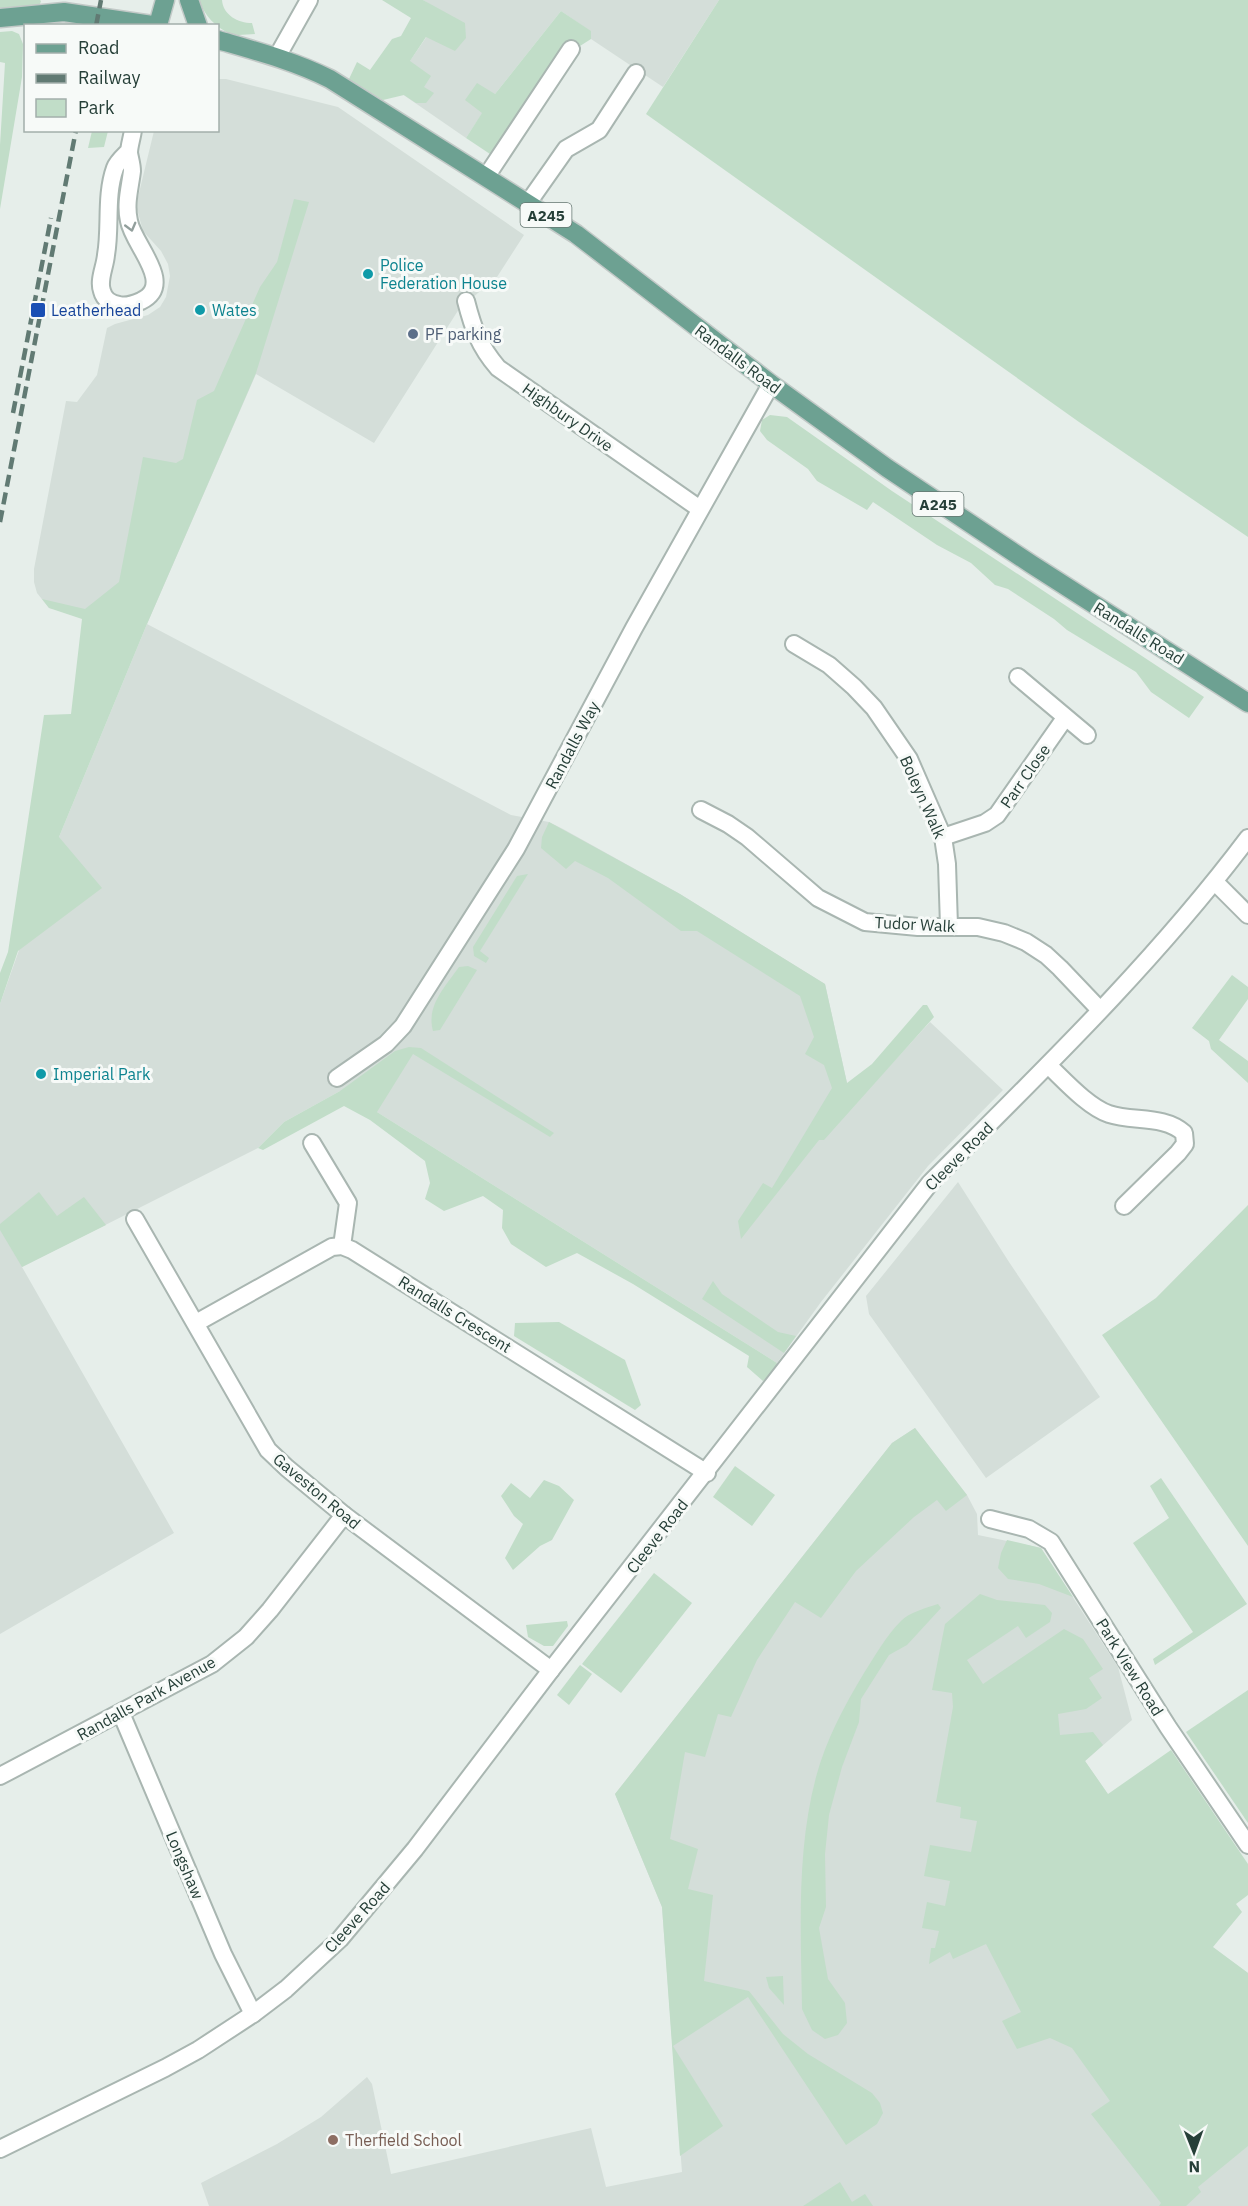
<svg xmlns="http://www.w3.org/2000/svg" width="1248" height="2206" font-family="'IBM Plex Sans',sans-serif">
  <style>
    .built { fill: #d4ded9 }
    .green { fill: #c1ddc8 }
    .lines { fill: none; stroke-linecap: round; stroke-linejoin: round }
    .street-casing { stroke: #a9b6b1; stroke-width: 20 }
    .primary-casing { stroke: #c2c9c7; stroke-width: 21 }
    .street { stroke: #fff; stroke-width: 16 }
    .primary { stroke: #6da192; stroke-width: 18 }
    .rail { stroke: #617a73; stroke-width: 4.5; stroke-dasharray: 12 6; stroke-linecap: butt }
    .oneway { stroke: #929f9c }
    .culture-dot { fill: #0f9aa8; stroke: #f7faf8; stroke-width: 2 }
    .transit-dot { fill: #1a4fb4; stroke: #f7faf8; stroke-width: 2 }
    .service-dot { fill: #5c6f8a; stroke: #f7faf8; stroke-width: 2 }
    .education-dot { fill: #8d6e63; stroke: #f7faf8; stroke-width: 2 }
    .labels { text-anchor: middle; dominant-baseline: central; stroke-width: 6; stroke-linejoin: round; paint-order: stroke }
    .shield { fill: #f7faf8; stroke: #657772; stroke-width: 1.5 }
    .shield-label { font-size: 15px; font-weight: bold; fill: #263f38 }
    .culture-label { font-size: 16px; fill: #0d838f; stroke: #f7faf8; text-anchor: start }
    .transit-label { font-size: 16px; fill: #164399; stroke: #f7faf8; text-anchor: start }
    .service-label { font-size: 16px; fill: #4e5e75; stroke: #f7faf8; text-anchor: start }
    .street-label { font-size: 16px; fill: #263f38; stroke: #f7faf8 }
    .education-label { font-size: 16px; fill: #785e54; stroke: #f7faf8; text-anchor: start }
  </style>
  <rect width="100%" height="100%" fill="#e6eeea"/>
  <!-- built -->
  <g class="built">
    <polygon points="423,0 719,0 663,87 591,39 590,31 561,11 495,94 466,138 392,87 443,13"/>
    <polygon points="218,79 226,79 338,107 524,235 497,277 459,309 374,443 256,374 147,624 511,815 549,822 563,829 680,894 825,984 847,1083 863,1095 930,1022 1003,1090 928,1166 821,1302 777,1363 377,1112 340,1091 284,1122 258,1148 22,1267 174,1533 0,1634 0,1004 59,837 147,624 49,608 37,593 34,582 34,569 66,401 77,402 97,375 107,328 115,324 148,315 160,307 166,297 170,276 168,264 161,251 143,231 137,209 138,197 154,131 218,130"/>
    <polygon points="958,1182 1009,1262 1100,1397 986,1478 869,1314 866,1296"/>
    <polygon points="915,1428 967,1495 977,1514 978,1535 1041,1548 1118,1667 1132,1720 1085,1761 1212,1947 1248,1973 1248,2206 209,2206 201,2183 277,2144 321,2117 367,2077 372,2084 391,2174 591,2128 606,2187 682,2172 662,1907 615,1794 892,1443"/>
  </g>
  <!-- green -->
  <g class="green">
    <polygon points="0,0 40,0 41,1 39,7 0,10"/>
    <path d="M199 0H222C223 15 238 23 252 23L255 34C248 34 237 36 231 34 216 28 204 15 199 0Z"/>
    <polygon points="382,0 423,0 465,23 466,38 455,51 426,37 410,61 431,76 424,87 434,93 426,103 416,103 404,95 383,100 349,79 357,62 370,70 392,39 401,36 411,18"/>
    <polygon points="719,0 1248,0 1248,537 1079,422 646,114"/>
    <polygon points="561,11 591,31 591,39 580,46 569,40 490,154 466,138 482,113 465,100 477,83 495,94"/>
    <polygon points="12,31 19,34 23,44 22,77 0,209 0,145 5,63 0,62 0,32"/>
    <polygon points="92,131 108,131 104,147 88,148"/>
    <polygon points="294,199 309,202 256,373 147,624 59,837 102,888 18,951 0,1004 0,973 8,952 44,715 71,714 82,619 49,608 42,599 85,609 119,582 143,457 176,463 183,459 197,400 214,391 260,287 277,262"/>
    <polygon points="770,415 787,417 892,491 1204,697 1189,718 1151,692 1136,672 1067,630 1054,619 1008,589 995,585 971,563 937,545 873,502 867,510 817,481 808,469 767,440 760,431 762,420"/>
    <polygon points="549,822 680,894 825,984 847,1083 872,1064 923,1005 927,1005 934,1017 824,1140 819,1140 741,1239 738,1221 763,1183 772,1188 832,1088 824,1065 805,1054 814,1037 800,996 697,931 681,931 608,878 575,861 566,869 541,848 542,837"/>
    <polygon points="528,874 480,951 489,958 486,963 474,956 473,947 517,876"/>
    <path d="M468 966 477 970 440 1030 433 1031C426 1006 445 987 459 967Z"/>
    <polygon points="1232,975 1248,987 1248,999 1219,1040 1248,1061 1248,1083 1211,1049 1209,1041 1192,1028"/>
    <polygon points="409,1047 421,1048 554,1133 550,1137 413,1054 377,1112 777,1363 774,1370 763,1381 747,1367 749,1356 633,1284 577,1253 546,1267 511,1244 502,1228 503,1210 483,1196 444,1211 425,1199 430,1183 425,1161 370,1120 344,1106 263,1150 258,1148 284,1122 340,1091 395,1051"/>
    <polygon points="39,1192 57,1216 84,1197 106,1225 22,1267 0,1230 0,1224"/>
    <polygon points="1248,1205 1248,1546 1102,1335 1156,1298"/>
    <polygon points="713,1281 722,1294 778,1332 796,1336 784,1353 702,1299"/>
    <polygon points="559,1322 625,1360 641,1405 635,1410 514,1336 515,1323"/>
    <polygon points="915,1428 967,1495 946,1511 937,1500 914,1517 856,1571 821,1618 795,1602 757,1660 731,1717 718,1714 705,1757 685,1752 670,1839 698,1849 688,1889 713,1895 704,1981 749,1991 783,2034 808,2054 872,2093 880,2103 883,2113 877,2124 846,2145 748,1997 673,2046 723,2126 680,2156 662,1907 615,1794 892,1443"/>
    <polygon points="735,1466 775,1495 752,1526 713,1497"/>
    <polygon points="1161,1478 1247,1604 1155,1665 1153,1659 1193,1632 1133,1543 1169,1518 1150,1486"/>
    <polygon points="544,1480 559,1486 574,1500 552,1540 540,1546 513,1570 505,1558 523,1524 514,1516 501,1496 511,1483 530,1498"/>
    <polygon points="1007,1540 1041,1548 1073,1597 1039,1584 1008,1579 998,1568 1001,1553"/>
    <polygon points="654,1573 692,1603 621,1693 582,1664"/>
    <polygon points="980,1594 997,1600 1045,1605 1052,1613 1050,1622 1026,1638 1018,1626 967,1660 983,1684 1064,1629 1083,1639 1103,1669 1089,1678 1102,1698 1086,1709 1058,1714 1060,1735 1093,1732 1103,1745 1085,1761 1108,1794 1171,1750 1248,1864 1248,1895 1236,1904 1242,1912 1213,1947 1248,1973 1248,2146 1198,2187 1201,2192 1186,2206 1159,2206 1161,2203 1091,2114 1110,2101 1072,2048 1050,2038 1017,2049 1002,2021 1021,2012 986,1944 953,1959 950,1952 929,1964 931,1948 935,1948 939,1931 922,1928 927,1902 945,1906 950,1881 924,1876 930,1845 971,1852 977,1821 960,1818 961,1807 936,1802 953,1707 952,1693 932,1690 945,1624"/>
    <path d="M938 1604 941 1608 907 1645 889 1655 861 1699 859 1722 842 1767 829 1815 825 1854 826 1907 819 1928 828 1979 845 2003 847 2023 838 2035 825 2039 812 2030 802 2009C801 1933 796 1852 816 1777 826 1740 844 1706 864 1673 875 1656 886 1636 901 1621 910 1612 926 1608 938 1604Z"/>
    <polygon points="567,1621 568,1626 553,1646 544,1646 528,1637 526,1625"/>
    <polygon points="580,1665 592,1674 569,1705 557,1695"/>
    <polygon points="1248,1690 1248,1823 1186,1732"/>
    <polygon points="783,1976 784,2005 769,1988 766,1977"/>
    <polygon points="840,2182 852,2202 865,2194 873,2206 803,2206"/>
  </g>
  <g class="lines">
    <!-- street casing -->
    <g class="street-casing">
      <g id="street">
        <polyline points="277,57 309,0"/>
        <path d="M129 151C124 156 117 162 115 168 105 196 111 227 106 255 105 267 98 280 102 291 104 299 111 304 119 305 126 307 134 304 141 301 176 284 133 245 129 221 125 204 130 188 132 171 132 165 130 159 129 153 129 146 132 138 133 130"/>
        <polyline points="486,177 571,49"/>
        <polyline points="528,203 566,149 599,130 636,73"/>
        <path d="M466 301C473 328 479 346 498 368L700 509"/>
        <polyline points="794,644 829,665 854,687 874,708 909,759 943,837 947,864 949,926"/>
        <polyline points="1018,677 1087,735"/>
        <polyline points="701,810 728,824 747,837 818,898 865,922 918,927 978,927 1004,933 1026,942 1046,955 1060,968 1100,1010"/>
        <polyline points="943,837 985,823 997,815 1065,718"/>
        <polyline points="1215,882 1248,915"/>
        <path d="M1048 1065C1064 1080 1088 1107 1109 1114 1133 1122 1164 1115 1184 1133L1185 1144 1178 1153 1124 1206"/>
        <polyline points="337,1078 386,1044 403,1026 516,849 634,628 771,384"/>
        <polyline points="312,1143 348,1203 342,1246"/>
        <polyline points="135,1219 268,1450 287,1468 344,1515 551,1670"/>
        <polyline points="196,1323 332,1247 342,1246 352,1250 707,1473"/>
        <polyline points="990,1519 1029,1529 1051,1542 1168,1727 1248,1845"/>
        <polyline points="121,1713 223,1954 253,2014"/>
        <polyline points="0,1776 212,1664 246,1637 270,1610 344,1515"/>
        <path d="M0 2149 165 2068 198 2050 253 2014 286 1989 340 1939 415 1849 551 1670 930 1183C1040 1073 1154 963 1248 838"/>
      </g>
    </g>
    <!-- primary casing -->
    <g class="primary-casing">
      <g id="primary">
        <polyline points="189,0 198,26"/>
        <polyline points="0,18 64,12 159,26"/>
        <polyline points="158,25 165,0"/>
        <path d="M218 40C256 51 294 61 330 79L576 234 771 384 887 468 1031 564 1248 703"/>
      </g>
    </g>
    <!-- street -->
    <use href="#street" class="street"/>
    <!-- primary -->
    <use href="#primary" class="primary"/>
    <!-- rail -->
    <g class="rail">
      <polyline points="96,26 101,0"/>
      <polyline points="13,413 51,218"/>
      <polyline points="0,522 76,130"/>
    </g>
  </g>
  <!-- one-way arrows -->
  <defs><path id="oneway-chevron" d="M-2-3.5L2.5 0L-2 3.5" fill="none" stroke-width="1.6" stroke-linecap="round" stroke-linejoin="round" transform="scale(1.5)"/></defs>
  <use class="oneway" href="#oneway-chevron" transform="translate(131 227) rotate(75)"/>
  <!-- markers -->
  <g class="culture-dot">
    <circle cx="368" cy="274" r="6"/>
    <circle cx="200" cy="310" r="6"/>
    <circle cx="41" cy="1074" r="6"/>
  </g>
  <rect class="transit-dot" x="30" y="302" width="16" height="16" rx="3"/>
  <circle class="service-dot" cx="413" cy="334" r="6"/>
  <circle class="education-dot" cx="333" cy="2140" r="6"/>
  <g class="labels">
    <!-- shield labels -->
    <g class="shield">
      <rect x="520.5" y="203" width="51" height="24" rx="4.5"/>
      <rect x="912.5" y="492" width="51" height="24" rx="4.5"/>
    </g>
    <g class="shield-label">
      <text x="546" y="215">A245</text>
      <text x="938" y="504">A245</text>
    </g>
    <!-- culture labels -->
    <g class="culture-label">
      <text x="380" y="265">Police<tspan x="380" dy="18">Federation House</tspan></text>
      <text x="212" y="310">Wates</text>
      <text x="53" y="1074">Imperial Park</text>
    </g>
    <!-- transit labels -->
    <g class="transit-label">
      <text x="51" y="310">Leatherhead</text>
    </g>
    <!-- service labels -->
    <g class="service-label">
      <text x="425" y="334">PF parking</text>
    </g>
    <!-- street labels -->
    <g class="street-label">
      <text transform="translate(738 359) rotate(37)">Randalls Road</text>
      <text transform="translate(568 417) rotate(35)">Highbury Drive</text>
      <text transform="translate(1139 633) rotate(32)">Randalls Road</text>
      <text transform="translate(572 745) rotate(-62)">Randalls Way</text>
      <text transform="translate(1025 776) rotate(-55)">Parr Close</text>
      <text transform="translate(923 797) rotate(66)">Boleyn Walk</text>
      <text transform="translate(915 924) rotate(3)">Tudor Walk</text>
      <text transform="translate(959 1156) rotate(-45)">Cleeve Road</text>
      <text transform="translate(455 1314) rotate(32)">Randalls Crescent</text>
      <text transform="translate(317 1491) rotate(40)">Gaveston Road</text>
      <text transform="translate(657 1536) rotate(-52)">Cleeve Road</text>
      <text transform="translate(1130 1667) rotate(58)">Park View Road</text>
      <text transform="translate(146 1698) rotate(-29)">Randalls Park Avenue</text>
      <text transform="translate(185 1865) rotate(67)">Longshaw</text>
      <text transform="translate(357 1917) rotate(-48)">Cleeve Road</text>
    </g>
    <!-- education labels -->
    <g class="education-label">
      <text x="345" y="2140">Therfield School</text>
    </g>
  </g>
  <!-- legend -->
  <rect x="24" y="24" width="195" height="108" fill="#f7faf8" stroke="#a3afab" stroke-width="1.5"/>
  <rect x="36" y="44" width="30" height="9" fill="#6da192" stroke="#a3afab" stroke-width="1.5"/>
  <text x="78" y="54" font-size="18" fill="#263f38">Road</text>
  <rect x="36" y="74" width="30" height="9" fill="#617a73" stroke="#a3afab" stroke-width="1.5"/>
  <text x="78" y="84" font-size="18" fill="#263f38">Railway</text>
  <rect x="36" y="99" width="30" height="18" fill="#c1ddc8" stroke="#a3afab" stroke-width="1.5"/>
  <text x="78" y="114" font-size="18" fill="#263f38">Park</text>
  <!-- north arrow -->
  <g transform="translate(1194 2152) rotate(179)" stroke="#f7faf8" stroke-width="4.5" paint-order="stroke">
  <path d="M0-4.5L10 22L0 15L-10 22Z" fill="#263f38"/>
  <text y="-9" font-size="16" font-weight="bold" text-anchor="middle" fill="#263f38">N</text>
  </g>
</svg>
